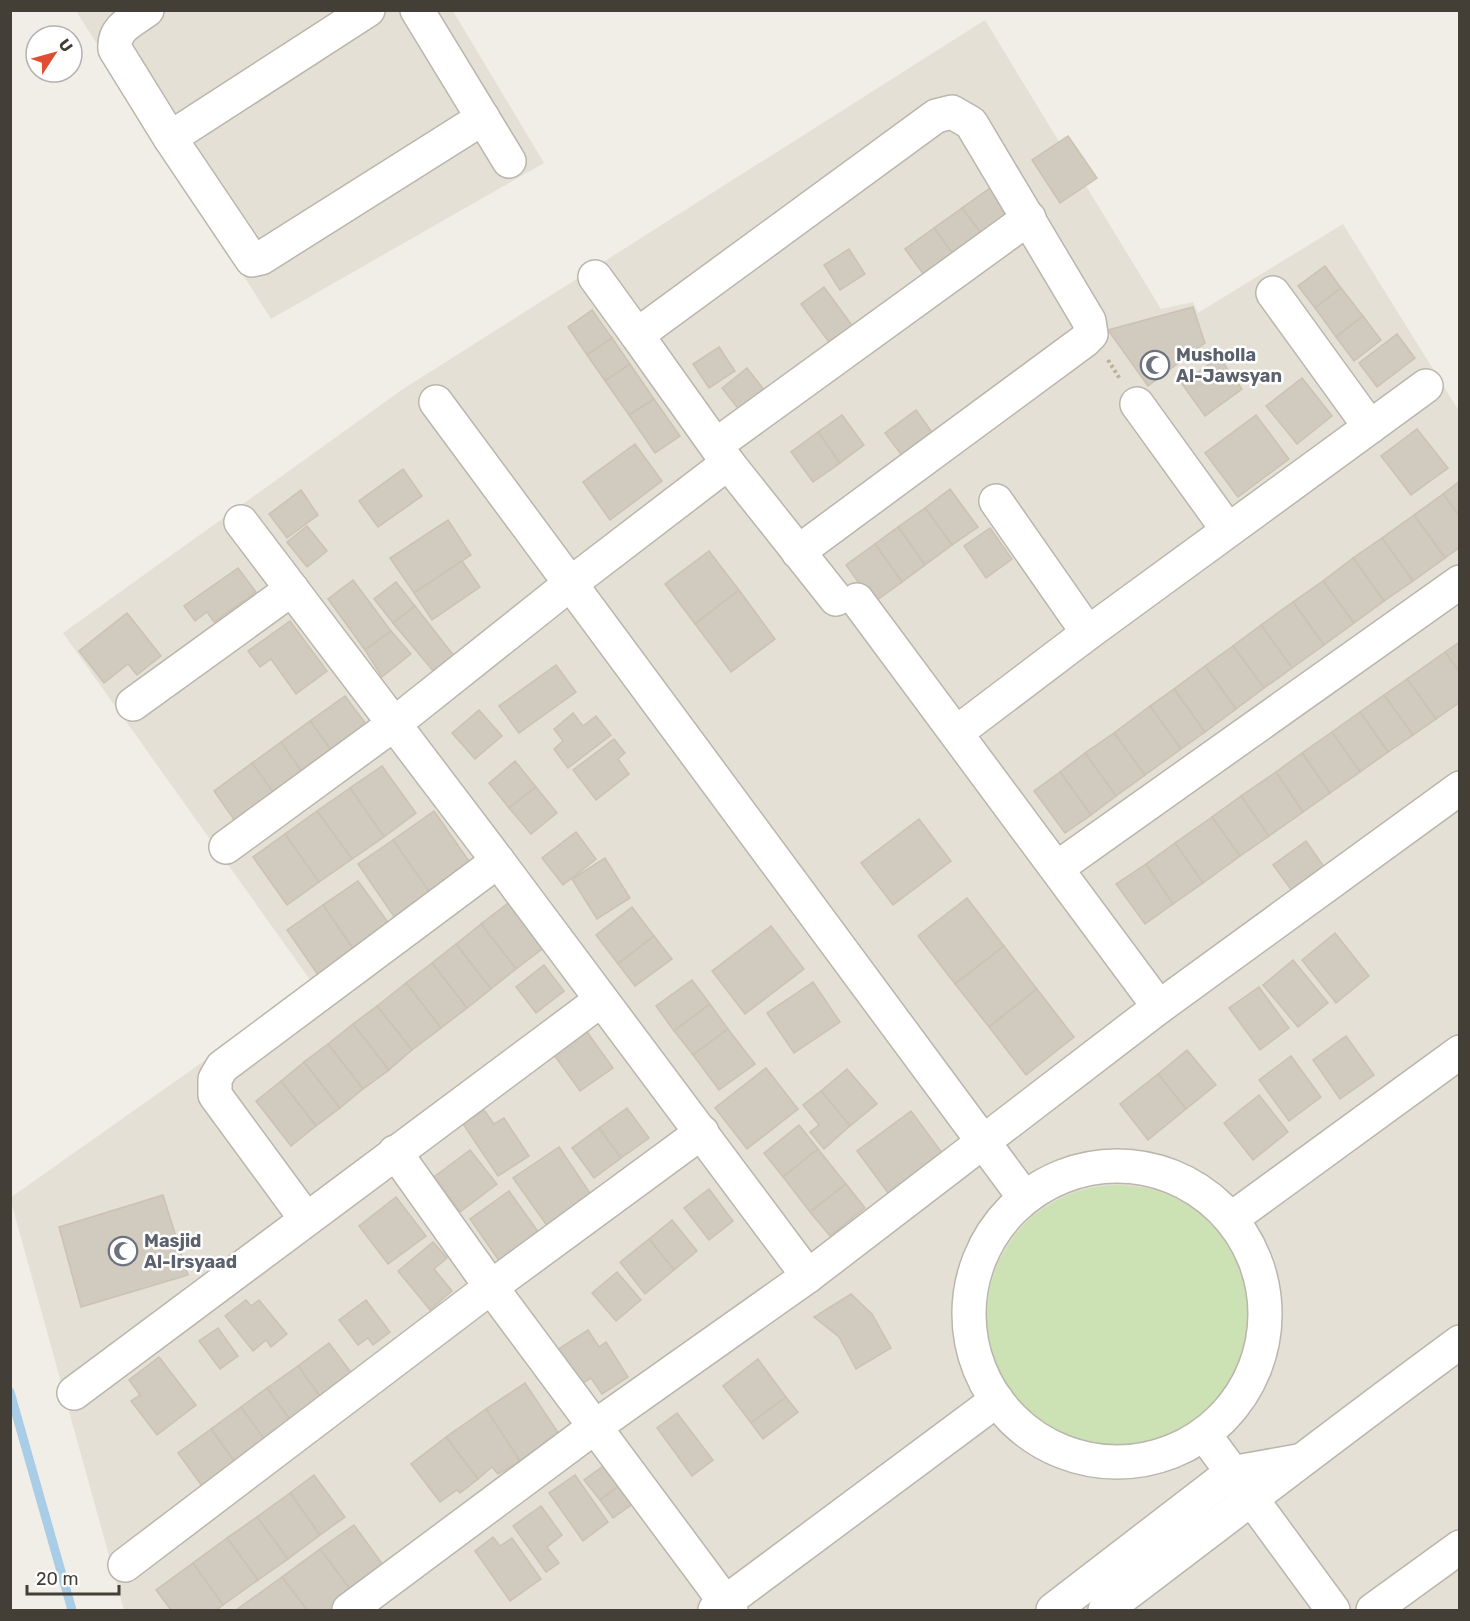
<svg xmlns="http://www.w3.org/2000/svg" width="1470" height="1621" font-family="Rubik,sans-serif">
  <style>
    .residential { fill: #e4e0d6 }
    .green { fill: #cce1b4 }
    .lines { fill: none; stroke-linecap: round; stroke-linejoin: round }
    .stream { stroke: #aacde7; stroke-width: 9 }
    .building { fill: #d1cabe; stroke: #cbc2b2; stroke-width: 1.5 }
    .minor-casing { stroke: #bbb6ab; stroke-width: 36 }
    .path { stroke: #bbb29e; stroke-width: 4; stroke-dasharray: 3 3; stroke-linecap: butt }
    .minor { stroke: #fff; stroke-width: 33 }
    .labels { text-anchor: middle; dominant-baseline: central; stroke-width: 5; stroke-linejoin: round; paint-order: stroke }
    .worship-label { font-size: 18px; font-weight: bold; fill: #5b616d; stroke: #fff; text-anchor: start }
  </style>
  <rect width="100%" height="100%" fill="#f1eee7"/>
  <!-- residential -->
  <g class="residential">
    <polygon points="76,11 453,11 544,163 271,319"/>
    <polygon points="985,20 1161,309 1193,302 1198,313 1343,224 1459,411 1459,1610 124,1610 10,1198 313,984 63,633 403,389"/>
  </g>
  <!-- green -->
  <circle class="green" cx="1118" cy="1316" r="131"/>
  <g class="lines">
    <!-- stream -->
    <polyline class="stream" points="10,1392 72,1610"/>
  </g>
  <!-- building -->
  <g class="building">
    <polygon points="1068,136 1097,178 1060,203 1032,160"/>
    <polygon points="990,188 1013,220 986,240 962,208"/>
    <polygon points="962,208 986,240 958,261 934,228"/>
    <polygon points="934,228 958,261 929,282 905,249"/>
    <polygon points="849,249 865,274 840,290 824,265"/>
    <polygon points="1325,266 1341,288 1315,308 1298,286"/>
    <polygon points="824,287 854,328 831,345 801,304"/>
    <polygon points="1341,288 1363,316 1336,337 1315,308"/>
    <polygon points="1193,307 1205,343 1148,386 1108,330"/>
    <polygon points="592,310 612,338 587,355 568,327"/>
    <polygon points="1363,316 1381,340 1354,361 1336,337"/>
    <polygon points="1397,334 1415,358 1377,387 1359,363"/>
    <polygon points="612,338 630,364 605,381 587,355"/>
    <polygon points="719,347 735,371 709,388 693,364"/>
    <polygon points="1219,357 1242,389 1205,416 1182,384"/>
    <polygon points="630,364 654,399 629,415 605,381"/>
    <polygon points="747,368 769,396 744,416 722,388"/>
    <polygon points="1302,378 1332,416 1297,444 1266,406"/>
    <polygon points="654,399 680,436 655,453 629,415"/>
    <polygon points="916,410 937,439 906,461 885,433"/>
    <polygon points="842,415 864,445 840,463 818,432"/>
    <polygon points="1256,415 1289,459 1238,497 1205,453"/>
    <polygon points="1417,429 1448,468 1411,495 1381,456"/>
    <polygon points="818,432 840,463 813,482 791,452"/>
    <polygon points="635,444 662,481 610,520 583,482"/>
    <polygon points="403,469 422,496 378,527 359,501"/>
    <polygon points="1460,481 1460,517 1443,494"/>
    <polygon points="950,489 978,527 952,545 925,508"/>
    <polygon points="301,490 318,515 287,538 269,514"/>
    <polygon points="1443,494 1460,517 1460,547 1445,558 1414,515"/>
    <polygon points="925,508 952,545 925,565 898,527"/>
    <polygon points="1414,515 1445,558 1413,581 1382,538"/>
    <polygon points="448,520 471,555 414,593 390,558"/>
    <polygon points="307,526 327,551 307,567 287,542"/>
    <polygon points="898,527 925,565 902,582 875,544"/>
    <polygon points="990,528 1012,559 986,578 964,546"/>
    <polygon points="1382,538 1413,581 1384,601 1353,558"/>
    <polygon points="875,544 902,582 873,603 846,565"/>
    <polygon points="709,551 739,590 695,624 665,584"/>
    <polygon points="1353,558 1384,601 1354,623 1323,581"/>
    <polygon points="462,561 480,587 432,620 414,593"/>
    <polygon points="238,568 256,592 214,622 207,612 195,621 184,606"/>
    <polygon points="353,580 391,631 365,650 328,599"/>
    <polygon points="1323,581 1354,623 1324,645 1293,602"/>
    <polygon points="396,582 415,606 393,623 374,599"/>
    <polygon points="739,590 775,639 731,672 695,624"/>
    <polygon points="1293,602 1324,645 1292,668 1261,625"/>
    <polygon points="415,606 454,656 434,672 393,623"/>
    <polygon points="127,613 161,656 137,675 128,664 104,683 79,651"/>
    <polygon points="290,621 327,671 296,694 271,659 260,667 248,651"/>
    <polygon points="1261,625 1292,668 1264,688 1233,646"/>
    <polygon points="391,631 411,654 382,677 365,650"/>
    <polygon points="1460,642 1460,673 1445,652"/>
    <polygon points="1233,646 1264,688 1236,709 1205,666"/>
    <polygon points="1445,652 1460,673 1460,702 1436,719 1407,679"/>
    <polygon points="556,665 576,692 519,733 499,706"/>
    <polygon points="1205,666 1236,709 1205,732 1174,689"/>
    <polygon points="1407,679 1436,719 1413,735 1384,695"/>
    <polygon points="1174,689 1205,732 1181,749 1150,706"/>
    <polygon points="1384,695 1413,735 1388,752 1360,712"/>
    <polygon points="345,696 369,728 334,754 310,721"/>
    <polygon points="1150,706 1181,749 1145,775 1114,733"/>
    <polygon points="479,710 502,736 475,759 452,733"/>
    <polygon points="1360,712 1388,752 1360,772 1332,732"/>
    <polygon points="573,713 583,726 596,716 611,735 568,768 554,749 563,741 554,729"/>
    <polygon points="310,721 334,754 304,775 281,742"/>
    <polygon points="1332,732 1360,772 1330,793 1302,753"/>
    <polygon points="1114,733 1145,775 1116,796 1085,753"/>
    <polygon points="614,739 625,753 618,759 629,774 596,800 573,770"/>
    <polygon points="281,742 304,775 276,796 252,763"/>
    <polygon points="1085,753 1116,796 1091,815 1060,772"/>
    <polygon points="1302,753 1330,793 1303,812 1276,772"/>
    <polygon points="515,761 536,787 509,808 489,783"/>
    <polygon points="252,763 276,796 237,824 214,791"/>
    <polygon points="382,766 416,813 384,837 350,788"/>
    <polygon points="1060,772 1091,815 1065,833 1034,791"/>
    <polygon points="1276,772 1303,812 1269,836 1241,796"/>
    <polygon points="536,787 557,813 531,834 509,808"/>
    <polygon points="350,788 384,837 352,859 317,811"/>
    <polygon points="1241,796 1269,836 1240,856 1212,817"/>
    <polygon points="317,811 352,859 319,882 285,834"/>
    <polygon points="434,811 471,864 429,892 393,840"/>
    <polygon points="1212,817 1240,856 1203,883 1175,843"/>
    <polygon points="919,819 951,861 893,905 861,863"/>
    <polygon points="576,832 596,859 563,885 542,858"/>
    <polygon points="285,834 319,882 287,905 253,857"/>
    <polygon points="393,840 431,894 395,918 358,864"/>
    <polygon points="1306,841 1327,871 1295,895 1273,865"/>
    <polygon points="1175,843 1203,883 1173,904 1146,864"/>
    <polygon points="605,858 630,898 597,919 572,879"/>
    <polygon points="1146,864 1173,904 1145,924 1116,884"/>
    <polygon points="358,881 390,925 354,950 323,905"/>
    <polygon points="967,898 1004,946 955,984 918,936"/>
    <polygon points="511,901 546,946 516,969 481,924"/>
    <polygon points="323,905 354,950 318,975 287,930"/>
    <polygon points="632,907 654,936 618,964 596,935"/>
    <polygon points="481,924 516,969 491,989 456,944"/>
    <polygon points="771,926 804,969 745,1014 712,971"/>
    <polygon points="1335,933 1369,976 1336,1003 1302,960"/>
    <polygon points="654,936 672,959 635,986 618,964"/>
    <polygon points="456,944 491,989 467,1008 432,963"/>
    <polygon points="1004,946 1037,989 989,1027 955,984"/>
    <polygon points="1293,960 1328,1003 1298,1027 1263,985"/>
    <polygon points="432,963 467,1008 441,1028 406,983"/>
    <polygon points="544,965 564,991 536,1013 516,987"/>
    <polygon points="692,980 710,1004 674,1031 656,1006"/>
    <polygon points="813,982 840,1022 794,1053 767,1013"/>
    <polygon points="406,983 441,1028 412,1050 377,1006"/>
    <polygon points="1259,987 1289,1028 1260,1050 1229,1008"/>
    <polygon points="1037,989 1074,1037 1026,1075 989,1027"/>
    <polygon points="710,1004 728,1029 693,1055 674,1031"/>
    <polygon points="377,1006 412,1050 389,1070 353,1024"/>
    <polygon points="353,1024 389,1070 363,1089 328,1044"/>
    <polygon points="585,1029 613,1068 580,1091 552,1052"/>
    <polygon points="728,1029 755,1064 719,1090 693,1055"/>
    <polygon points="1346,1036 1374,1075 1340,1099 1313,1060"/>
    <polygon points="328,1044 363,1089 340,1108 304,1062"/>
    <polygon points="1187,1050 1216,1085 1186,1109 1158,1074"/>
    <polygon points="1291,1056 1321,1097 1289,1121 1259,1080"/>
    <polygon points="304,1062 340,1108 316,1126 281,1081"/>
    <polygon points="766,1068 798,1109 747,1149 715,1108"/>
    <polygon points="847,1069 877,1104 850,1126 821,1091"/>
    <polygon points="1158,1074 1186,1109 1148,1140 1120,1104"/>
    <polygon points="281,1081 316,1126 291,1146 256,1101"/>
    <polygon points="821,1091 850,1126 824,1149 810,1132 819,1125 803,1105"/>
    <polygon points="1259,1095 1288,1132 1253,1160 1224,1123"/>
    <polygon points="627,1108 649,1138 621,1158 599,1128"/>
    <polygon points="484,1110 494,1124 504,1118 529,1156 498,1176 463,1124"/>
    <polygon points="911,1111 945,1157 891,1197 857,1151"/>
    <polygon points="799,1125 818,1149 783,1177 764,1153"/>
    <polygon points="599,1128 621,1158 594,1178 572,1148"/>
    <polygon points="559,1147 592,1196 548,1227 513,1178"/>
    <polygon points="818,1149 846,1184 810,1212 783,1177"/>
    <polygon points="470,1150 497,1184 460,1212 434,1177"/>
    <polygon points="846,1184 865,1208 830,1236 810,1212"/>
    <polygon points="709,1189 733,1221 709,1240 684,1208"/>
    <polygon points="509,1191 542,1237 502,1265 470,1219"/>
    <polygon points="163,1195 188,1275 81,1307 59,1227"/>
    <polygon points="396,1197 426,1236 388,1264 359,1226"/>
    <polygon points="672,1220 697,1251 674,1270 649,1239"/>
    <polygon points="649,1239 674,1270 645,1294 620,1262"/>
    <polygon points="433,1242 447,1258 434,1269 452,1291 430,1310 398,1271"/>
    <polygon points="617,1272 641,1300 616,1321 592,1293"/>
    <polygon points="851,1294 872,1314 891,1348 856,1369 839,1337 814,1317"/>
    <polygon points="246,1300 251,1306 259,1300 287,1334 271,1347 266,1340 253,1351 225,1316"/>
    <polygon points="366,1300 390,1332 373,1345 368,1338 358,1345 339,1320"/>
    <polygon points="218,1328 238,1356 220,1369 199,1341"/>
    <polygon points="588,1330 599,1347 606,1342 628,1377 602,1394 591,1378 580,1385 557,1350"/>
    <polygon points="329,1343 356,1379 324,1402 298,1366"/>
    <polygon points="159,1357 196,1405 157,1435 131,1401 140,1395 129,1380"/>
    <polygon points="758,1359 786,1397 751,1423 723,1386"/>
    <polygon points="298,1366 324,1402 293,1424 267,1388"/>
    <polygon points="525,1383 559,1434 520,1461 486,1409"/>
    <polygon points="267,1388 293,1424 267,1443 241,1407"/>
    <polygon points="786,1397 798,1412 763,1439 751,1423"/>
    <polygon points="241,1407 267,1443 237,1465 211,1429"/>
    <polygon points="486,1409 520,1461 498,1474 492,1467 478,1479 446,1437"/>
    <polygon points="677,1413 713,1460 692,1476 657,1428"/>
    <polygon points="211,1429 237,1465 204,1489 178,1453"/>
    <polygon points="446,1437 478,1479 460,1493 457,1490 440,1502 411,1464"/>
    <polygon points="606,1464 621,1484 600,1500 584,1480"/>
    <polygon points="314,1475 345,1517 320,1535 290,1493"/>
    <polygon points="575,1475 608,1522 583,1541 549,1493"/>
    <polygon points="621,1484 634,1503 613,1518 600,1500"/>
    <polygon points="290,1493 320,1535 288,1559 257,1517"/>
    <polygon points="541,1506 562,1535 547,1547 559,1563 546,1572 513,1526"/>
    <polygon points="257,1517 288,1559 258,1580 227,1538"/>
    <polygon points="354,1525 386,1569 353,1593 320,1549"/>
    <polygon points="493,1537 500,1546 512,1538 541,1579 510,1601 475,1551"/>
    <polygon points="227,1538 258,1580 223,1605 193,1563"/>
    <polygon points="320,1549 353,1593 329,1610 307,1610 282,1577"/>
    <polygon points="193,1563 223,1605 216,1610 171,1610 156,1590"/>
    <polygon points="282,1577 307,1610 236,1610"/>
  </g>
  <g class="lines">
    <!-- minor casing -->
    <g class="minor-casing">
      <g id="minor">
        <path d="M147 10C132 21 113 28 115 49L170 138 368 10"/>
        <polyline points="417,10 509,161"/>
        <polyline points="170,138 252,260 261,258 483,118"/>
        <polyline points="595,277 637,335"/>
        <polyline points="1273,293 1370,427"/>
        <polyline points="436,402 1024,1197"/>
        <polyline points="1137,404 1228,530"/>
        <polyline points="716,445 1029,218"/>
        <polyline points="996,501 1088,633"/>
        <polyline points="241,522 498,861 808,1276"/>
        <polyline points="798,552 1084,341 1091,334 1089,321 971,123 952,112 936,116 637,335 728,463 836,599"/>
        <polyline points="857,600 1159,1007"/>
        <polyline points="133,704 292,589"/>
        <polyline points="956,733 1088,633 1426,386"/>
        <polyline points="226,847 394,724 570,584 728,463"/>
        <polyline points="1057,868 1460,582"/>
        <polyline points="395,1152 491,1287 731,1610"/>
        <circle cx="1117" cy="1314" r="148"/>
        <polyline points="306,1219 215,1095 215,1079 222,1067 498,861"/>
        <polyline points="1231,1219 1460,1052"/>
        <polyline points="74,1393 601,1000"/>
        <polyline points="1204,1434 1333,1610"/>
        <polyline points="125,1565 491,1287 702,1132"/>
        <polyline points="349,1610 596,1426 808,1276 1159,1007 1460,788"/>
        <polyline points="715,1610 997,1400"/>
        <polyline points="1053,1610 1231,1473 1298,1461"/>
        <path d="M1105 1610C1223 1521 1340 1430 1460 1342"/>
        <polyline points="1373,1610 1460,1547"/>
      </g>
    </g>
    <!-- path -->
    <polyline class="path" points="1108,360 1120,379"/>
    <!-- minor -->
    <use href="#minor" class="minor"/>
  </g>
  <!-- icons -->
  <defs>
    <g id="mosque-ring" transform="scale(1.5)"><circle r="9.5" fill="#fff" stroke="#6b7280" stroke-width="1.5"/><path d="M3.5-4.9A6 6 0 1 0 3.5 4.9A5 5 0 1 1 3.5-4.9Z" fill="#6b7280"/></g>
  </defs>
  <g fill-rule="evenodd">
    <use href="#mosque-ring" x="1155" y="365"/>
    <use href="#mosque-ring" x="123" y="1251"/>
  </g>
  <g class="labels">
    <!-- worship labels -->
    <g class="worship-label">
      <text x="1176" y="355">Musholla<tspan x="1176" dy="21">Al-Jawsyan</tspan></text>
      <text x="144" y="1241">Masjid<tspan x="144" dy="21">Al-Irsyaad</tspan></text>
    </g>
  </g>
  <!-- border -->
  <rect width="1470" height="1621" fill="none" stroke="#433f37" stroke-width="24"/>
  <!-- north arrow -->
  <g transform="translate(54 54) rotate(54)"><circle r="28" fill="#ffffff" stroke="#b4b2af" stroke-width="1.5"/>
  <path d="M0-4.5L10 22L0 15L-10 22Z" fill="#df4e30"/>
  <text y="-9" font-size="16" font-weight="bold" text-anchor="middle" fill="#433f37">U</text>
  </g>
  <!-- scale -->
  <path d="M27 1585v9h92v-9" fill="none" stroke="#433f37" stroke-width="3"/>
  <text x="36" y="1585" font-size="18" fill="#433f37" stroke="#ffffff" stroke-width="4.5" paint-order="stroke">20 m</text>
</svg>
